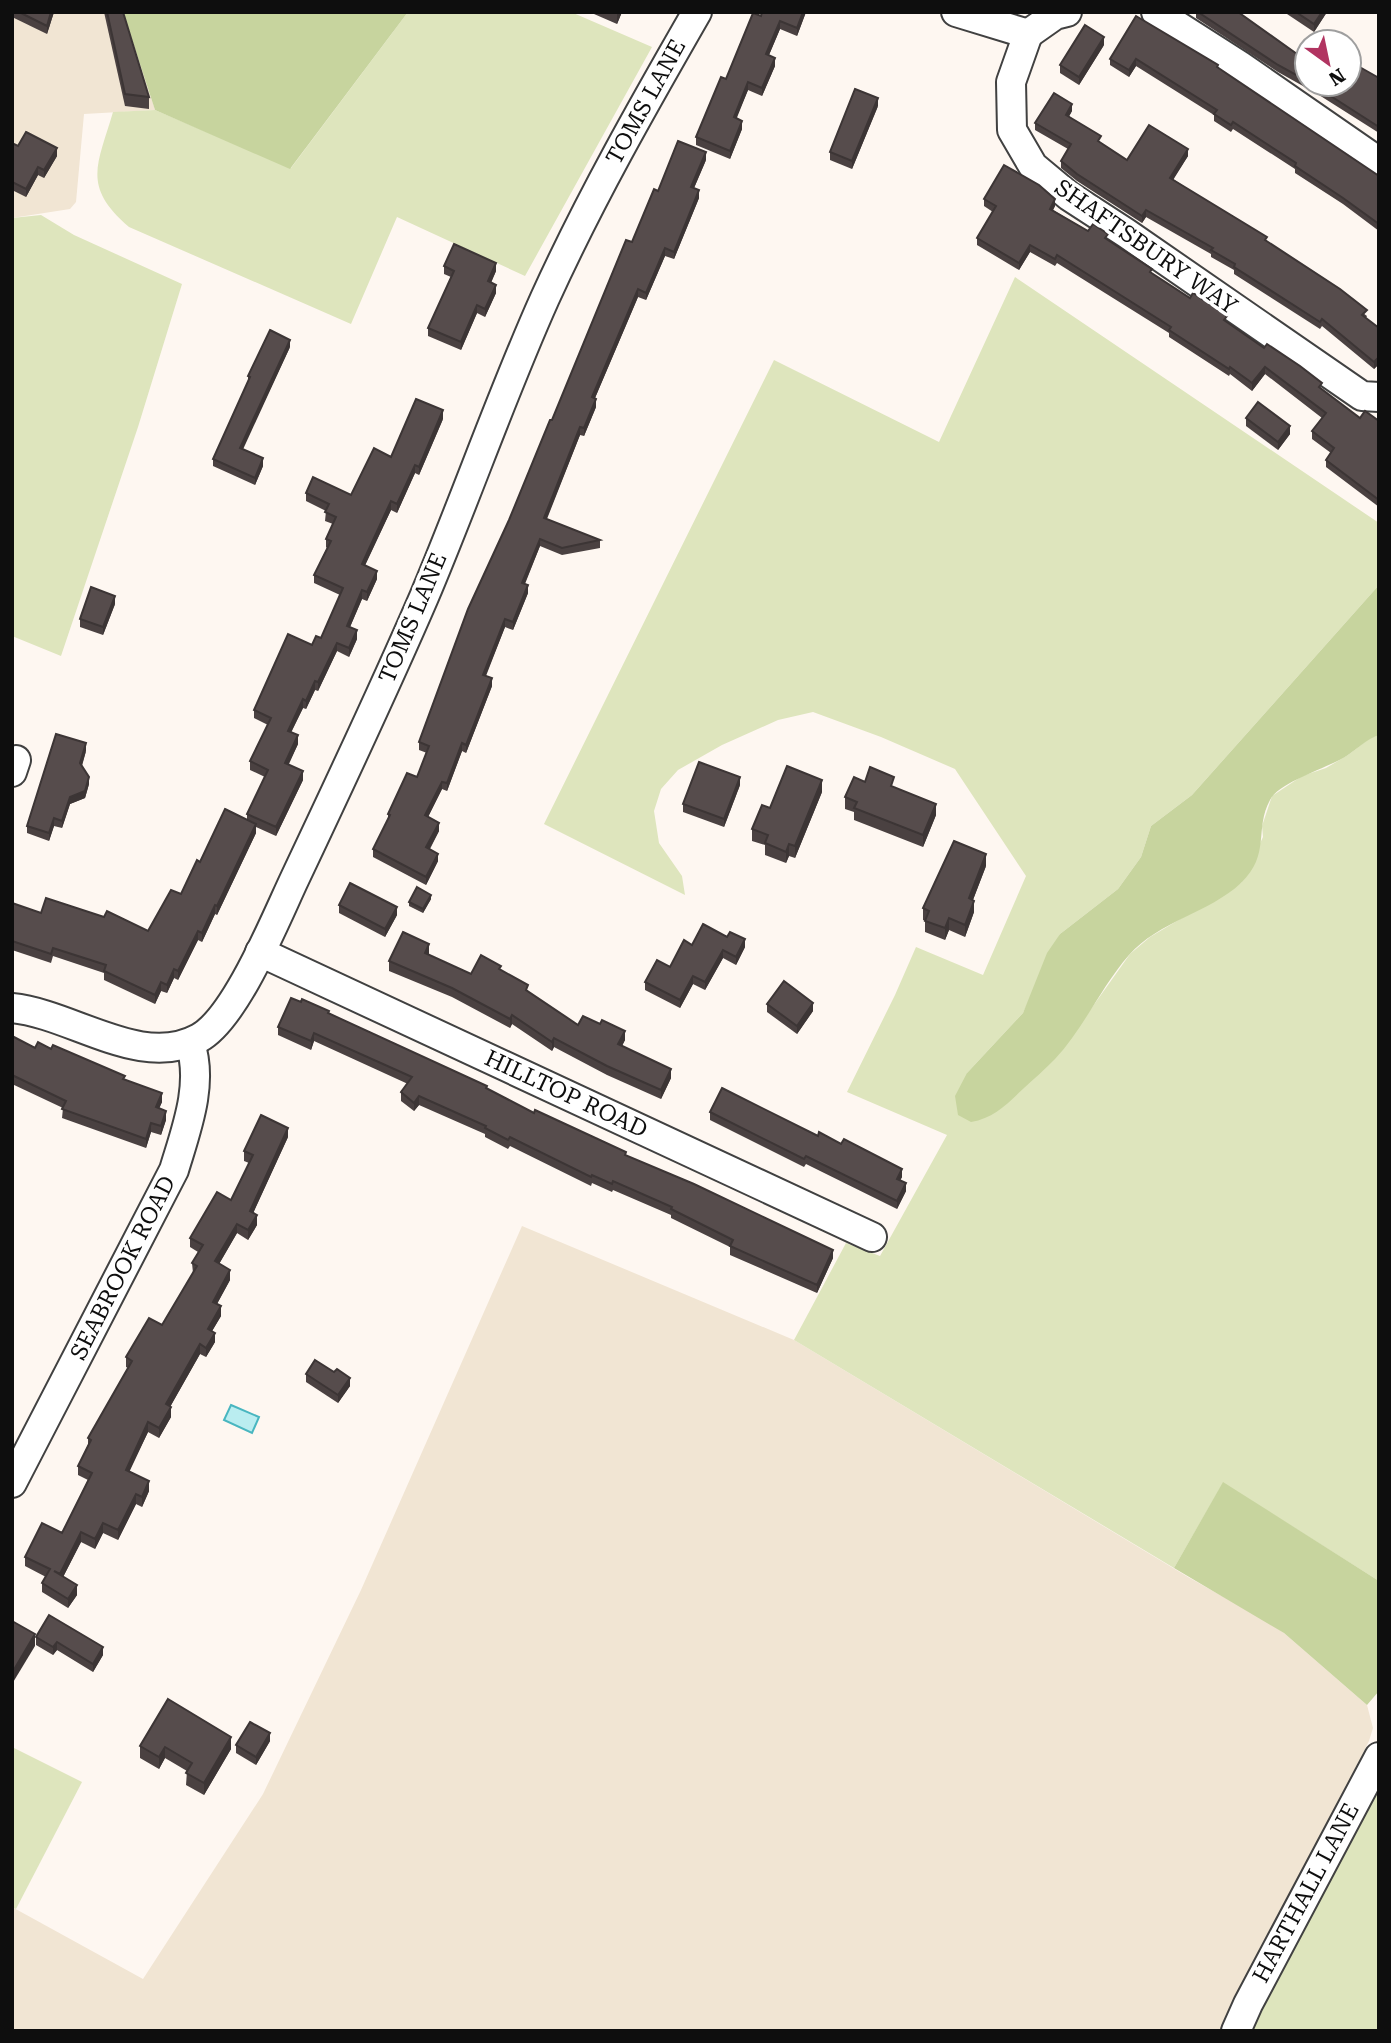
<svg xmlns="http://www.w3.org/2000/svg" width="1391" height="2043" font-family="'Roboto Serif',serif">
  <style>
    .farmland { fill: #f1e5d3 }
    .green { fill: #dee5bd }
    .forest { fill: #c7d49e }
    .water { fill: #baedf0; stroke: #49b6c0; stroke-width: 2 }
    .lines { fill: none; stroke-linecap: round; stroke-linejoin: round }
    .minor-casing { stroke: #414141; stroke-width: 32 }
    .minor { stroke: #fff; stroke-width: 28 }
    .wall { fill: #4a4141 }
    .shaded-wall { fill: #3c3535 }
    .building { fill: #564c4c; stroke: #3c3535; stroke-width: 2 }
    .labels { text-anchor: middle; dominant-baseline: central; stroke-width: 7; stroke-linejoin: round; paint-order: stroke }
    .street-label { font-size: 23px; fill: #0e0e0e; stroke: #fff }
  </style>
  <rect width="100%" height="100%" fill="#fef7f1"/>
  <!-- farmland -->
  <g class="farmland">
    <polygon points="12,12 123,12 155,110 84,114 76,202 70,209 12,218"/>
    <polygon points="522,1226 794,1340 1188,1577 1268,1622 1284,1633 1367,1705 1373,1728 1369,1741 1253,1972 1227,2031 12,2031 12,1907 143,1979 263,1794 361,1590"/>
  </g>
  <!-- green -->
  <g class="green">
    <path d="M408 12H571L652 47 525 276 397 217 351 324 129 227C81 186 98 164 113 112L155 110 291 168Z"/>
    <polygon points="41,215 74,235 182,284 138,427 61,656 12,636 12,218"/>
    <polygon points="1015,277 1379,523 1379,585 1192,795 1151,826 1141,857 1118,889 1060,934 1023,1013 967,1073 1076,1030 1130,954 1150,937 1241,883 1263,837 1262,826 1272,796 1302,776 1326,768 1348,755 1370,738 1379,735 1379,1581 1223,1483 1174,1568 794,1340 846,1243 880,1256 947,1135 847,1092 895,995 916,947 983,975 1026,876 955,769 881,737 813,712 778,720 722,745 678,770 661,789 654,811 659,843 682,876 685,895 544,824 774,360 939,442"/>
    <polygon points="12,1747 82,1782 16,1909 12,1907"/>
    <polygon points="1379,1772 1379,2031 1250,2031"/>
  </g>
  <!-- forest -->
  <g class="forest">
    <polygon points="123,12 408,12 290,169 155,110"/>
    <path d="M1379 585V735C1367 739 1358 748 1348 755 1329 768 1280 781 1270 800 1254 829 1271 854 1241 883 1209 913 1159 921 1129 955 1101 987 1084 1028 1055 1059 1045 1069 1034 1079 1024 1088 1007 1104 994 1118 971 1122L958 1115 955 1096 967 1073 1023 1013 1047 953 1060 934 1118 889 1141 857 1151 826 1192 795Z"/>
    <polygon points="1223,1482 1379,1581 1379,1691 1367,1705 1284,1633 1174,1568"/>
  </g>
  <!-- water -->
  <polygon class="water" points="231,1405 259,1417 252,1433 224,1420"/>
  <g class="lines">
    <!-- minor casing -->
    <g class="minor-casing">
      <g id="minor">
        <polyline points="956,12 1028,34"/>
        <polyline points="1156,12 1239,65 1379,162"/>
        <polyline points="1028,34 1011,82 1012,130 1033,166 1069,196 1126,233 1362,396 1379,397"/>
        <polyline points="1028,34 1055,15 1067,12"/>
        <polyline points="12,772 16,760"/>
        <polyline points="260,952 872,1237"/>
        <path d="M12 1008C73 1014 141 1070 199 1038 236 1018 276 918 295 878 339 785 383 692 424 597 466 498 501 396 545 298 590 199 643 106 697 12"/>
        <path d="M12 1483 174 1170C186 1130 204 1084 190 1043"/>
        <polyline points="1236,2031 1248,2004 1379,1757"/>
      </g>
    </g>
    <!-- minor -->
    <use href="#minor" class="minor"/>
  </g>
  <!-- wall -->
  <g class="wall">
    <polygon points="12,12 54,12 47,34 12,17"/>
    <polygon points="104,12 123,12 149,97 149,109 125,106"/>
    <polygon points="594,12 622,12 617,24 594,14"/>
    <polygon points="806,12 797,36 780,29 769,55 775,66 762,96 748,90 736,118 742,129 730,159 696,145 696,137 761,16"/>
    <polygon points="1194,12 1238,12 1304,59 1307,53 1307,84 1349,84 1379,78 1379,133 1319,95 1278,72 1196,18 1196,14"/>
    <polygon points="1284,12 1327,12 1314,32"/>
    <polygon points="1136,16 1218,68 1379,176 1379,231 1343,204 1295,173 1295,169 1233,129 1231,132 1214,121 1214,115 1136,66 1129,77 1110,65 1110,59"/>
    <polygon points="1104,45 1079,85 1060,73 1060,65"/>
    <polygon points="878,106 852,169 830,160 830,152"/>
    <polygon points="1072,111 1069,116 1101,143 1127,160 1188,156 1173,179 1267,241 1367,316 1366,318 1379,328 1379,364 1374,369 1322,326 1320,329 1234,274 1234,270 1211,257 1211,254 1146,217 1142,223 1077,181 1061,168 1061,161 1068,149 1035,130 1035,123"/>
    <polygon points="12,143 18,146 57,156 44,178 38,175 26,197 12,190"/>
    <polygon points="706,160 694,188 699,198 674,259 665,256 646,300 638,297 595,398 596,407 584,436 580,435 547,519 600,540 600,548 562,555 540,546 525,584 528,593 513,630 505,627 486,676 492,686 466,753 462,751 447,791 442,789 428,817 439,831 430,849 438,861 426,885 373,857 373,849 388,820 388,814 417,777 427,753 419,750 419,742 509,520 632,242 658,191"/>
    <polygon points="984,199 1055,206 1053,210 1088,231 1108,240 1152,274 1227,322 1360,418 1379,421 1379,507 1326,467 1326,460 1331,453 1312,439 1312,431 1322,418 1265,374 1252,391 1230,374 1229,376 1169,337 1169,333 1057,263 1055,266 1030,252 1019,270 977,245 977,238 993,212 984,206"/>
    <polygon points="444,266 496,271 491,283 496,293 485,317 477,313 461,350 428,336 428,328 451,277 444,274"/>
    <polygon points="290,347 242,449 263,466 255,485 213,466 213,459 248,382 248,376"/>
    <polygon points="1246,418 1290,434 1278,450 1246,426"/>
    <polygon points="443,419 419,475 415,473 397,513 391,510 365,565 377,579 367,601 362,599 350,627 357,639 349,657 337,651 318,691 315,690 306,709 303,708 291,732 298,744 289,764 303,780 276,836 256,827 256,833 217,915 215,914 202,942 198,940 178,980 174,978 167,993 161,991 155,1004 104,980 104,973 53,956 51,963 12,950 12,903 41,913 148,931 181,894 200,862 247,820 247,814 265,777 250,770 250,761 268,725 254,718 254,710 312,645 321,638 340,595 314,583 314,575 327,548 326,547 326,539 333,524 325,521 326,511 306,501 306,493 351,495 391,457"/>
    <polygon points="115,604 103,635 80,627 80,619"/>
    <polygon points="86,751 82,766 89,784 85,798 70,804 62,828 54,826 49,841 27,833 27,826"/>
    <polygon points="865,782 894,787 936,815 923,847 854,820 854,812 845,809 845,797"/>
    <polygon points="740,785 724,827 683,812 683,804"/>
    <polygon points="822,792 795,858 789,856 786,863 765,855 765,845 752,841 752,829 770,808"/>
    <polygon points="986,866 973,900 974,912 965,937 949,930 945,940 925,932 925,921 923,920 923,908"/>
    <polygon points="431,899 423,913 409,906 409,902"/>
    <polygon points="339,905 397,915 385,937 339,913"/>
    <polygon points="692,945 745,947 736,965 723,958 705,990 693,984 680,1008 645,990 645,982 670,967"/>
    <polygon points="429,953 429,955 471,974 501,970 528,992 578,1025 625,1040 622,1046 671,1078 661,1099 607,1075 554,1047 552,1051 512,1024 510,1028 452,997 389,971 389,961"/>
    <polygon points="767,1004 813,1011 797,1034 767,1012"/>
    <polygon points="329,1013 487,1089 534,1113 626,1156 833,1258 817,1293 730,1255 730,1247 671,1218 671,1215 613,1190 612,1192 592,1183 591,1186 510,1146 508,1149 485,1137 485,1134 419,1105 414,1111 401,1101 401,1092 408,1084 314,1041 311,1050 278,1035 278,1027"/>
    <polygon points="12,1036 35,1048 51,1049 125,1080 162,1102 159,1108 166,1120 161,1135 151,1132 146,1148 62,1118 63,1108 12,1084"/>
    <polygon points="710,1112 902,1177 900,1180 906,1191 897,1209 806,1164 804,1167 710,1120"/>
    <polygon points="288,1137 253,1213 257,1225 248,1240 237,1233 219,1264 230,1280 217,1304 221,1316 212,1331 215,1342 206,1357 200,1354 170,1407 171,1417 159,1438 148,1432 129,1471 149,1491 142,1507 136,1504 118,1540 103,1533 95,1549 81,1542 63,1577 77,1595 68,1608 42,1592 42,1583 46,1577 25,1566 25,1557 62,1533 88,1480 78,1475 78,1466 88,1445 88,1438 128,1368 126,1367 126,1357 162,1325 193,1273 192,1263 198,1252 190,1247 190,1238 231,1200 249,1163 244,1161 244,1151"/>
    <polygon points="306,1374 350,1386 338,1403 306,1382"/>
    <polygon points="36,1637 103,1655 93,1672 57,1650 53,1655 36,1645"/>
    <polygon points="270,1741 256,1765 236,1753 236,1745"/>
    <polygon points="140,1746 231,1749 204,1795 186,1785 187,1771 165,1758 159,1769 140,1758"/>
  </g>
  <!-- shaded-wall -->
  <g class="shaded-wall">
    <polygon points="51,12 54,12 47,34 47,26"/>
    <polygon points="617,12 622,12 617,24"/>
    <polygon points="803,12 806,12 797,36 797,28"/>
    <polygon points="1322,12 1327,12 1314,32 1314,24"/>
    <polygon points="780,21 780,29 766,62 766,54"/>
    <polygon points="1104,37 1104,45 1079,85 1079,77"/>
    <polygon points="775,58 775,66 762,96 762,88"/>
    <polygon points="1136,59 1136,66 1129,77 1129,70"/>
    <polygon points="748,82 748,90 734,125 734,117"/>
    <polygon points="878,98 878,106 852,169 852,161"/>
    <polygon points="1072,104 1072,111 1066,122 1066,115"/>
    <polygon points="742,121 742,129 730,159 730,151"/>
    <polygon points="57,148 57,156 44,178 44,170"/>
    <polygon points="1188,149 1188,156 1170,185 1170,178"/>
    <polygon points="706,152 706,160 691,195 691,187"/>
    <polygon points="38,167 38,175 26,197 26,189"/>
    <polygon points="699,190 699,198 674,259 674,252"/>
    <polygon points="1055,199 1055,206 1050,216 1050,209"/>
    <polygon points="1146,210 1146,217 1142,223 1142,216"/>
    <polygon points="1030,245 1030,252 1019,270 1019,263"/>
    <polygon points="665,248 665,256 646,300 646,293"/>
    <polygon points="496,263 496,271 488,289 488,281"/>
    <polygon points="496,285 496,293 485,317 485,309"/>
    <polygon points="638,289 638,297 592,405 592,397"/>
    <polygon points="477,305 477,313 461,350 461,342"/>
    <polygon points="290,340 290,347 240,456 240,448"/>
    <polygon points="1379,357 1379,364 1374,369 1374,362"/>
    <polygon points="1265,367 1265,374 1252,391 1252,383"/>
    <polygon points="596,399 596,407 584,436 584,428"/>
    <polygon points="443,410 443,419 419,475 419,467"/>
    <polygon points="1290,426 1290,434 1278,450 1278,442"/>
    <polygon points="580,427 580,435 544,525 544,518"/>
    <polygon points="263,458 263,466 255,485 255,478"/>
    <polygon points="415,465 415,473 397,513 397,504"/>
    <polygon points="391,501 391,510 362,572 362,564"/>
    <polygon points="540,539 540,546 522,590 522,583"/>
    <polygon points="377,571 377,579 367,601 367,592"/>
    <polygon points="528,585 528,593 513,630 513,622"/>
    <polygon points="362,590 362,599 347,634 347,626"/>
    <polygon points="115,596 115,604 103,635 103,627"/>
    <polygon points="505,619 505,627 483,682 483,675"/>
    <polygon points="357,630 357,639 349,657 349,648"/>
    <polygon points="337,643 337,651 318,691 318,682"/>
    <polygon points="492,678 492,686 466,753 466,745"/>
    <polygon points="315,681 315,690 306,709 306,701"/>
    <polygon points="303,699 303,708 288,739 288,731"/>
    <polygon points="298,735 298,744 285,771 285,763"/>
    <polygon points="86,743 86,751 80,771 80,763"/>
    <polygon points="462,743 462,751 447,791 447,783"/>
    <polygon points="303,771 303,780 276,836 276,827"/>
    <polygon points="89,777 89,784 85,798 70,804 62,828 62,821 70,797"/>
    <polygon points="740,777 740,785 724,827 724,819"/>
    <polygon points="822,780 822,792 795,858 795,846"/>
    <polygon points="442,782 442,789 425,823 425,815"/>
    <polygon points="936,804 936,815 923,847 923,835"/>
    <polygon points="54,818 54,826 49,841 49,833"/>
    <polygon points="439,823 439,831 426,855 426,847"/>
    <polygon points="256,824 256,833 217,915 217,906"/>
    <polygon points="789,844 789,856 786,863 786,852"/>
    <polygon points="438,854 438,861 426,885 426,877"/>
    <polygon points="986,854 986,866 969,910 969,898"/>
    <polygon points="431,895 431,899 423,913 423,909"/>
    <polygon points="974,901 974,912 965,937 965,925"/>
    <polygon points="215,905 215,914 202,942 202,933"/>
    <polygon points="397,907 397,915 385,937 385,929"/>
    <polygon points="949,918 949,930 945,940 945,928"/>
    <polygon points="198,931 198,940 178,980 178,971"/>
    <polygon points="745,939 745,947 736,965 736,957"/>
    <polygon points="429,944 429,953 425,962 425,953"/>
    <polygon points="723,950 723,958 705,990 705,982"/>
    <polygon points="174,969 174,978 167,993 167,985"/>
    <polygon points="693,976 693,984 680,1008 680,1000"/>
    <polygon points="161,982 161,991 155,1004 155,995"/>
    <polygon points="813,1003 813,1011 797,1034 797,1026"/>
    <polygon points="512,1015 512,1024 510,1028 510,1019"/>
    <polygon points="625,1031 625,1040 618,1053 618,1044"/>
    <polygon points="314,1033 314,1041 311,1050 311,1041"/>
    <polygon points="554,1038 554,1047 552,1051 552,1042"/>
    <polygon points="671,1069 671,1078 661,1099 661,1090"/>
    <polygon points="162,1093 162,1102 156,1116 156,1107"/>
    <polygon points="419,1096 419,1105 414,1111 414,1103"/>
    <polygon points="166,1111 166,1120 161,1135 161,1126"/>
    <polygon points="151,1123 151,1132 146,1148 146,1139"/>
    <polygon points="288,1128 288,1137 250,1220 250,1211"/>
    <polygon points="902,1169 902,1177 897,1187 897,1179"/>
    <polygon points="906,1183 906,1191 897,1209 897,1201"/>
    <polygon points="257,1215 257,1225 248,1240 248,1230"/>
    <polygon points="237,1224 237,1233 215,1271 215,1261"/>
    <polygon points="833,1250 833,1258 817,1293 817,1285"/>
    <polygon points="230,1270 230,1280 213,1311 213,1302"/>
    <polygon points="221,1306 221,1316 208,1338 208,1329"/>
    <polygon points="215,1333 215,1342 206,1357 206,1348"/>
    <polygon points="200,1344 200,1354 166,1414 166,1404"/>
    <polygon points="350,1378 350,1386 338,1403 338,1395"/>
    <polygon points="171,1407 171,1417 159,1438 159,1428"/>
    <polygon points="148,1422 148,1432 126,1479 126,1470"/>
    <polygon points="149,1481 149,1491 142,1507 142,1497"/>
    <polygon points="136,1494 136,1504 118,1540 118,1530"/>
    <polygon points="103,1523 103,1533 95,1549 95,1539"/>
    <polygon points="81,1532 81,1542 60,1583 60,1574"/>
    <polygon points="77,1585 77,1595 68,1608 68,1599"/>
    <polygon points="35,1634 35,1646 12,1684 12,1673"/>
    <polygon points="57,1642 57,1650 53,1655 53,1647"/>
    <polygon points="103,1647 103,1655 93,1672 93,1664"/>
    <polygon points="270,1733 270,1741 256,1765 256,1757"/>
    <polygon points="231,1737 231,1749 204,1795 204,1783"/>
    <polygon points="165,1747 165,1758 159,1769 159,1757"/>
  </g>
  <!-- building -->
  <g class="building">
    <polygon points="19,12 51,12 47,26"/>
    <polygon points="107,12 123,12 149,97 125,94"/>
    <polygon points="762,12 803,12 797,28 780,21 766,54 775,58 762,88 748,82 734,117 742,121 730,151 696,137 721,77 726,79 753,13 761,16"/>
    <polygon points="1198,12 1238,12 1304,59 1307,53 1307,81 1278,65"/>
    <polygon points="1296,12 1322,12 1314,24"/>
    <polygon points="1136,16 1218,65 1217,67 1379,176 1379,224 1343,198 1295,166 1296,163 1233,122 1231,125 1214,114 1217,110 1136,59 1129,70 1110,59"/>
    <polygon points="1085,25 1104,37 1079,77 1060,65"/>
    <polygon points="1349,61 1379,78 1379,127 1312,84 1349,84"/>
    <polygon points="855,89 878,98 852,161 830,152"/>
    <polygon points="1054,93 1072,104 1066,115 1101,136 1098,141 1127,160 1149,125 1188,149 1170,178 1267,237 1265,240 1340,289 1367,310 1362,315 1379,328 1379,357 1374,362 1322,319 1320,322 1234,267 1235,264 1211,250 1213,248 1146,210 1142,216 1077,174 1061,161 1071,144 1035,123"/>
    <polygon points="26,132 57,148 44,170 38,167 26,189 12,182 12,143 18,146"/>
    <polygon points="678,141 706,152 691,187 699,190 674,252 665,248 646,293 638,289 592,397 596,399 584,428 580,427 544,518 600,540 562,548 540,539 522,583 528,585 513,622 505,619 483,675 492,678 466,745 462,743 447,783 442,782 425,815 439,823 426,847 438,854 426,877 373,849 390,815 388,814 407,773 417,777 429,746 419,742 468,609 509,520 550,420 552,420 626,240 632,242 654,189 658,191"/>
    <polygon points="1004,165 1039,185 1055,199 1050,209 1088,231 1093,224 1108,234 1105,238 1152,269 1150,272 1190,298 1193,293 1227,316 1224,320 1264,348 1267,344 1300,366 1322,383 1319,387 1360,418 1365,411 1379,421 1379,500 1326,460 1334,448 1312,431 1326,413 1265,367 1252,383 1230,367 1229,369 1169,330 1171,327 1057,255 1055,259 1030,245 1019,263 977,238 996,206 984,199"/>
    <polygon points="454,244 496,263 488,281 496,285 485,309 477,305 461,342 428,328 454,271 444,266"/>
    <polygon points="270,330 290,340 240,448 263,458 255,478 213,459 250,377 248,376"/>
    <polygon points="416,399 443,410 419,467 415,465 397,504 391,501 362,564 377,571 367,592 362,590 347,626 357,630 349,648 337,643 318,682 315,681 306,701 303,699 288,731 298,735 285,763 303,771 276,827 247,814 268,770 250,761 271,718 254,710 288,634 312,645 316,636 321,638 343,588 314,575 331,541 326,539 336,517 325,512 329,504 306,493 313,477 351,495 374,448 391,457"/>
    <polygon points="1258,402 1290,426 1278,442 1246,418"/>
    <polygon points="91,587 115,596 103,627 80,619"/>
    <polygon points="56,734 86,743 80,763 89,777 85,791 70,797 62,821 54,818 49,833 27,826"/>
    <polygon points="699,762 740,777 724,819 683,804"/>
    <polygon points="787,766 822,780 795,846 789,844 786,852 765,843 768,835 752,829 762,805 770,808"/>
    <polygon points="870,767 894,777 891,786 936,804 923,835 854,808 857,802 845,797 854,777 865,782"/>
    <polygon points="225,809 256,824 217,906 215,905 202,933 198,931 178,971 174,969 167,985 161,982 155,995 104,971 106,965 53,948 51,954 12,941 12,903 41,913 46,898 104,917 107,911 148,931 171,890 181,894 197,860 200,862"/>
    <polygon points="954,841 986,854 969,898 974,901 965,925 949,918 945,928 925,921 929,911 923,908"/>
    <polygon points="350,883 397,907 385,929 339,905"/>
    <polygon points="417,887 431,895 423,909 409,902"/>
    <polygon points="703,924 727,937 730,932 745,939 736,957 723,950 705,982 693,976 680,1000 645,982 657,960 670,967 684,940 692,945"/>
    <polygon points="403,932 429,944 425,953 471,974 481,955 501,966 499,969 528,985 526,990 578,1025 583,1016 600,1024 602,1020 625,1031 618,1044 671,1069 661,1090 607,1066 554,1038 552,1042 512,1015 510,1019 452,988 389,961"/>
    <polygon points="784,981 813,1003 797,1026 767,1004"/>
    <polygon points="291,998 301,1002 302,999 329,1011 328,1013 487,1086 486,1088 534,1113 535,1110 626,1152 625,1155 694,1184 833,1250 817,1285 730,1246 733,1240 671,1209 672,1207 613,1181 612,1184 592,1175 591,1177 510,1137 508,1140 485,1128 486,1126 419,1096 414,1103 401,1092 412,1077 314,1033 311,1041 278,1027"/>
    <polygon points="12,1036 35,1048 38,1042 51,1049 53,1045 125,1076 123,1079 162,1093 156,1107 166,1111 161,1126 151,1123 146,1139 62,1109 66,1101 12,1075"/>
    <polygon points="722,1088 818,1136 819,1132 841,1144 844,1139 902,1169 897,1179 906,1183 897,1201 806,1156 804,1159 710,1112"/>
    <polygon points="261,1115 288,1128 250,1211 257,1215 248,1230 237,1224 215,1261 230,1270 213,1302 221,1306 208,1329 215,1333 206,1348 200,1344 166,1404 171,1407 159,1428 148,1422 126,1470 149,1481 142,1497 136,1494 118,1530 103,1523 95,1539 81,1532 60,1574 54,1571 77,1585 68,1599 42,1583 50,1569 25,1557 42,1523 62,1533 92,1473 78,1466 91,1440 88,1438 132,1361 126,1357 149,1318 162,1325 197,1266 192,1263 203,1245 190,1238 217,1192 231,1200 253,1155 244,1151"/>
    <polygon points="315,1360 334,1372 337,1369 350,1378 338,1395 306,1374"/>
    <polygon points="49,1615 103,1647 93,1664 57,1642 53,1647 36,1637"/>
    <polygon points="12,1621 35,1634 12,1673"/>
    <polygon points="168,1699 231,1737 204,1783 186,1773 192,1763 165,1747 159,1757 140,1746"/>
    <polygon points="250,1722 270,1733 256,1757 236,1745"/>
  </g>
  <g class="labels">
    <!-- street labels -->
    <g class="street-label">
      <text transform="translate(646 102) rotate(-61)">TOMS LANE</text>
      <text transform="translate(1146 247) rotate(35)">SHAFTSBURY WAY</text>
      <text transform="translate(413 618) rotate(-67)">TOMS LANE</text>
      <text transform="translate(566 1094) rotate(25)">HILLTOP ROAD</text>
      <text transform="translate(123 1268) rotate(-63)">SEABROOK ROAD</text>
      <text transform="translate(1306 1893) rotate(-62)">HARTHALL LANE</text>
    </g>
  </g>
  <!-- border -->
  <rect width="1391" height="2043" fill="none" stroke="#0e0e0e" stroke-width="28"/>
  <!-- north arrow -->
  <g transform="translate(1328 63) rotate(147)"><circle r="33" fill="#ffffff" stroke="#9f9f9f" stroke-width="2"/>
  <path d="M0-5L12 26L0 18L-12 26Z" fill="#b13461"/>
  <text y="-10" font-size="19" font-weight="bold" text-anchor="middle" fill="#0e0e0e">N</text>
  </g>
</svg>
